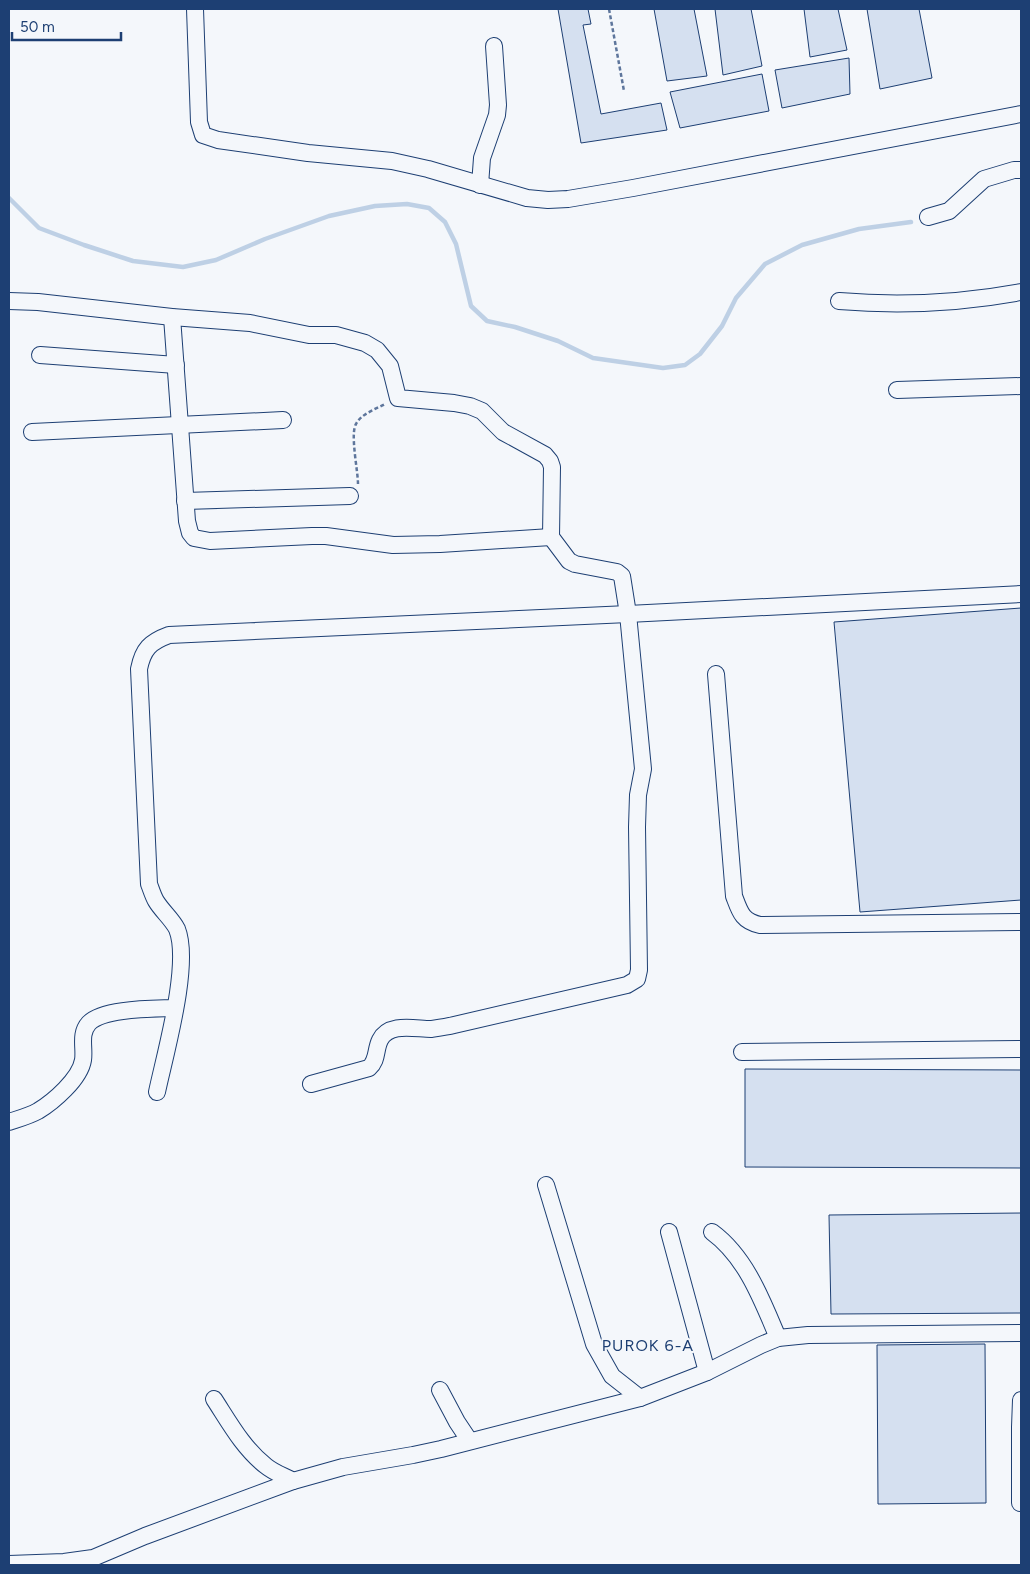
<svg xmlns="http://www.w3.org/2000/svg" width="1030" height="1574" font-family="Figtree,sans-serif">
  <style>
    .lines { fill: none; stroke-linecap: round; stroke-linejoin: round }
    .stream { stroke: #bed0e5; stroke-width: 4.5 }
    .building { fill: #d5e0f0; stroke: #1d3f73 }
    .minor-casing { stroke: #1d3f73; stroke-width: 18 }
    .path { stroke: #5e769c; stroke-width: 2.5; stroke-dasharray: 4 2.5; stroke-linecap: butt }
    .minor { stroke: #f4f7fb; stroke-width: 16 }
    .labels { text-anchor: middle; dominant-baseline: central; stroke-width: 4; stroke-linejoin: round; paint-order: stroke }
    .neighbourhood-label { font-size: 16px; letter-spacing: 1px; fill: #1d3f73; stroke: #f4f7fb }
  </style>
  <rect width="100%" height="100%" fill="#f4f7fb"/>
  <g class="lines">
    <!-- stream -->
    <polyline class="stream" points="9,198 39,228 84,245 133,261 183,267 216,260 265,239 329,216 375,206 407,204 429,208 445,222 456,244 471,306 487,321 515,327 558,341 593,358 663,368 685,365 700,354 722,326 736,298 765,264 802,245 859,229 911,222"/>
  </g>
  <!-- building -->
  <g class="building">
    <polygon points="558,9 588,9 591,24 583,25 601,114 661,103 667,130 581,143"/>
    <polygon points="654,9 694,9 707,76 667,81"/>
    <polygon points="715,9 751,9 762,66 723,75"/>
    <polygon points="804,9 838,9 847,50 810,57"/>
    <polygon points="867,9 919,9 932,78 880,89"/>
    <polygon points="849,58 850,94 782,108 775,70"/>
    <polygon points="762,74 769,111 680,128 670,92"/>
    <polygon points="1021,608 1021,900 860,912 834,622"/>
    <polygon points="745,1069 1021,1070 1021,1168 745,1167"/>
    <polygon points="1021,1213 1021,1313 831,1314 829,1215"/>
    <polygon points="985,1344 986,1503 878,1504 877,1345"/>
  </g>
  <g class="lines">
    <!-- minor casing -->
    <g class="minor-casing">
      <g id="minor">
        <polyline points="195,9 199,122 203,135 218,140 308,153 392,161 428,169 527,198 548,200 568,199 633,188 1021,114"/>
        <polyline points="480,185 482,158 497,115 498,105 494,46"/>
        <polyline points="928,217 949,211 984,179 1014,170 1021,170"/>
        <path d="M9 301 38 302 172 317 250 323 309 335H336L365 343 377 350 390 366 398 398 454 403 470 406 482 411 503 432 545 455 550 461 552 467 551 537 569 561 575 564 617 572 622 576 628 614 643 769 638 795 637 827 639 970 637 979 627 985 454 1025C446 1027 438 1028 431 1029 415 1029 389 1022 380 1040 375 1050 378 1060 369 1068L311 1084"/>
        <path d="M839 301C900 306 962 303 1021 292"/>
        <polyline points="172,317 187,521 190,533 194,538 210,541 312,536 326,536 393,545 440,544 551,537"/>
        <polyline points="40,355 176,365"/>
        <polyline points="897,390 1021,386"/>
        <polyline points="32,432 283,420"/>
        <polyline points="185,501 350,496"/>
        <path d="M716 674 734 896C740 912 742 921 760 925L1021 922"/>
        <polyline points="742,1052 1021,1049"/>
        <path d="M157 1092C165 1054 191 964 177 929 172 919 162 911 156 901 153 896 151 889 149 884L139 669C143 649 150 642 169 635L628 614 1021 594"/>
        <path d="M9 1122C18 1119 29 1116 38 1111 53 1102 80 1079 83 1060 85 1048 79 1034 89 1023 104 1008 154 1009 175 1008"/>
        <polyline points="546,1185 594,1344 612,1376 640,1398"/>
        <polyline points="669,1232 707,1372"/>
        <path d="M712 1232C746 1257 762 1300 778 1338"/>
        <polyline points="440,1390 457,1422 469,1440"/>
        <path d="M214 1399C229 1422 243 1448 266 1466 273 1472 284 1476 293 1481"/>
        <polyline points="1020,1503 1020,1427 1021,1400"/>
        <polyline points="9,1564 64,1562 93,1558 145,1536 293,1481 343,1467 413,1455 441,1449 640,1398 707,1372 761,1345 778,1338 808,1335 1021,1333"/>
      </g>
    </g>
    <!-- path -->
    <g class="path">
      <polyline points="609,9 624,91"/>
      <path d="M358 484C358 471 350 434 356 424 361 414 376 409 385 404"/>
    </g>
    <!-- minor -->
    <use href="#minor" class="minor"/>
  </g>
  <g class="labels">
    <!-- neighbourhood labels -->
    <g class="neighbourhood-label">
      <text x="648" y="1345">PUROK 6-A</text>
    </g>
  </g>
  <!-- border -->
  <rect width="1030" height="1574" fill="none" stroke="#1d3f73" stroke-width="20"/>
  <!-- scale -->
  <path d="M12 32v8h109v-8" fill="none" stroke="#1d3f73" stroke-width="2.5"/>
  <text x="20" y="32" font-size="15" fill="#1d3f73" stroke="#f4f7fb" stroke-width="4" paint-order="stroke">50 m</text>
</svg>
